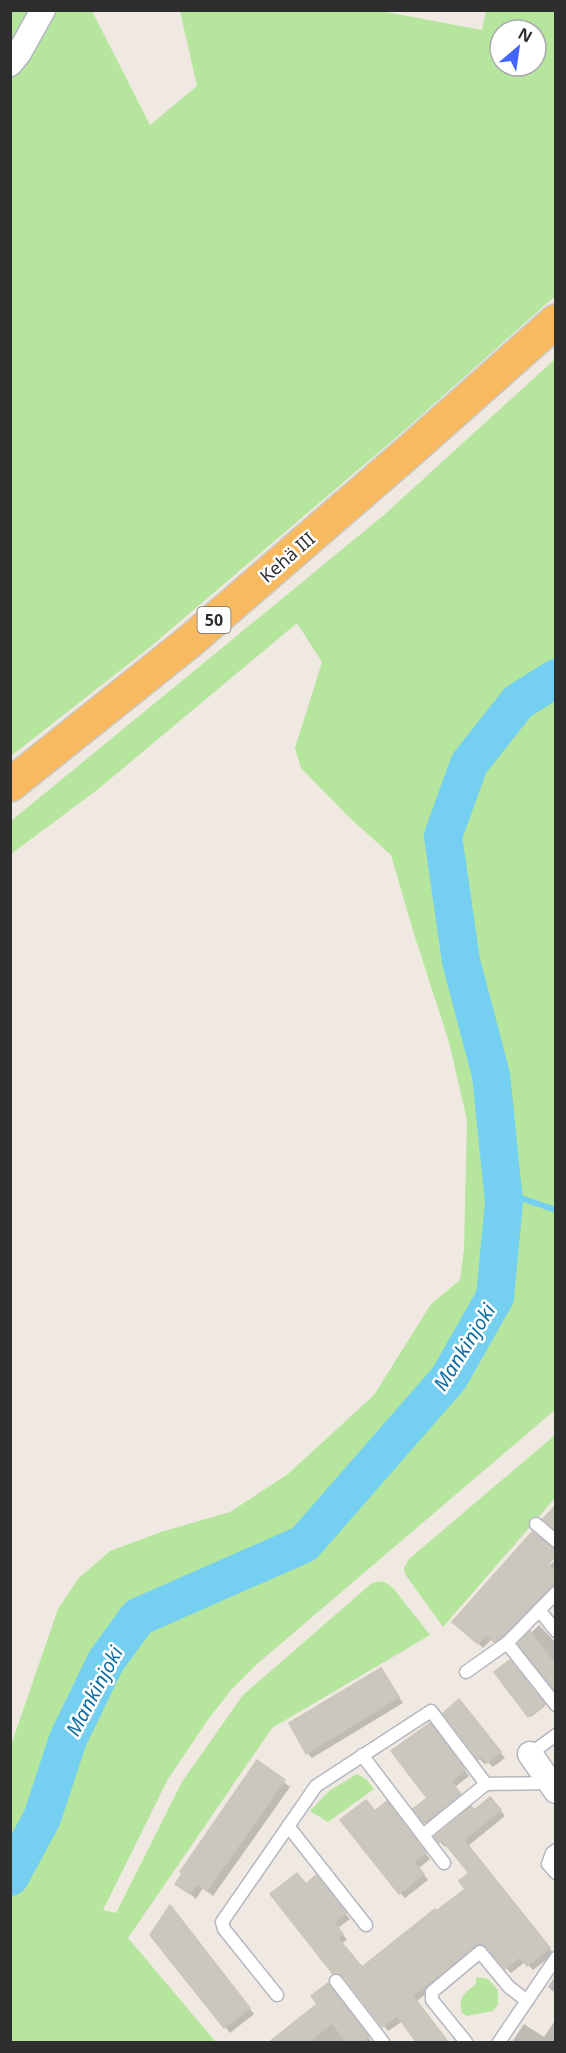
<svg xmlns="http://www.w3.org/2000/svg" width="566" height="2053" font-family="'Noto Sans',sans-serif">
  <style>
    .green { fill: #b6e59e; fill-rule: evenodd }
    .shadow { fill: #0003 }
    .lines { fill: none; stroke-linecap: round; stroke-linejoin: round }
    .stream { stroke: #75cff0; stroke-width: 6 }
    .river { stroke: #75cff0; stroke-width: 38 }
    .building { fill: #cbc7bf; stroke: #cbc5ba; stroke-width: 1.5 }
    .service-casing { stroke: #b4b7c1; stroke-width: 15 }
    .minor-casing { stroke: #b4b7c1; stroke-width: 27 }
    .trunk-casing { stroke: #c9c9c9; stroke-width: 36 }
    .service { stroke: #fff; stroke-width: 12 }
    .minor { stroke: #fff; stroke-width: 24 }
    .trunk { stroke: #f8ba60; stroke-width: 33 }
    .labels { text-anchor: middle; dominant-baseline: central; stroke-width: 5; stroke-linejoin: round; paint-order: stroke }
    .shield { fill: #fff; stroke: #6d6d6d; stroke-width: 1.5 }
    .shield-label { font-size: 16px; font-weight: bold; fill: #2e2e2e }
    .street-label { font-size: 18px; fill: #2e2e2e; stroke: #fff }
    .water-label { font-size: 20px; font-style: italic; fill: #0d6fa3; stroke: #fff }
  </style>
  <rect width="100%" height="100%" fill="#efe9e1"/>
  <!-- green -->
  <g class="green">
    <path d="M11 11H92L150 125 197 86 180 11H381L482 30 486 11H555V296L406 429 149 648 11 756ZM500 30H536V66H500Z"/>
    <path d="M555 359V1410L257 1664 231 1690 207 1721 168 1779 103 1910 116 1913 182 1782 243 1695 372 1583C381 1580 385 1581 393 1588L430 1635 272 1728 128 1938 216 2042H11V1745L58 1609 78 1579 110 1551 161 1532 230 1512 288 1474 374 1395 431 1304 460 1280 464 1250 467 1120 449 1042 414 934 391 855 350 818 301 768 295 748 322 662 297 623 97 790 11 854V821L384 515Z"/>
    <polygon points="555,1435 555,1498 443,1627 405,1574 404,1568 409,1559"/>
    <polygon points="357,1774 367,1780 374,1789 328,1822 310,1811 329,1791"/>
    <path d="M476 1977 488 1979 498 1990V2005L493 2011 467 2016 462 2013C458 1998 464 1993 476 1984Z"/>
  </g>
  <!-- shadow -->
  <g class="shadow">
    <polygon points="550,1549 556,1550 556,1554 542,1569 544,1571 556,1559 556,1567 552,1570 556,1574 556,1592 500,1646 492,1639 483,1648 459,1626"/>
    <polygon points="539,1625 553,1640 556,1640 556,1689 520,1644"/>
    <polygon points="512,1664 545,1706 531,1717 529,1715"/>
    <polygon points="380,1670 403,1703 312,1758 307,1753"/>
    <polygon points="464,1706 505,1758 493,1767 488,1762 485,1764 479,1759"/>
    <polygon points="435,1730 469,1776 455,1787 465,1800 431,1828 415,1809 429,1798"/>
    <polygon points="257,1762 290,1787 213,1896 203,1888 196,1899 177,1883"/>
    <polygon points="495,1804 505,1816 468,1846 554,1954 533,1970 525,1962 511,1973 486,1946 417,2001 403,2021 388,2031 345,1978 340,1978 334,1973 306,1885 321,1883 350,1919 338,1928 347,1940 342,1943 362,1969 467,1889 471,1874 447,1845 445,1847 440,1842 474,1811"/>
    <polygon points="392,1809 430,1859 419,1868 428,1880 405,1898 400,1893 375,1813"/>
    <polygon points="176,1913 254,2014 230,2033 152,1935"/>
    <polygon points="556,1975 556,1994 548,1987"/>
    <polygon points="333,1990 372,2042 270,2042 319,2004"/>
    <polygon points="556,2019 556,2042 512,2042 524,2024 544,2037"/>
  </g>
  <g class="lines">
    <!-- stream -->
    <polyline class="stream" points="503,1192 556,1210"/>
    <!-- river -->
    <polyline class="river" points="10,1877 42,1818 68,1739 106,1661 138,1617 304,1544 449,1378 495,1297 504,1202 491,1075 461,961 443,836 469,764 518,702 556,678"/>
  </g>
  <!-- building -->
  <g class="building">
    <polygon points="555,1506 555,1530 543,1519"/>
    <polygon points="532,1532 555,1549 555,1556 548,1565 555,1572 555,1583 502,1637 494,1642 486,1635 478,1644 452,1622"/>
    <polygon points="530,1631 555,1664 555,1691 518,1644"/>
    <polygon points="510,1660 545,1704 528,1717 494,1672"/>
    <polygon points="381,1668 399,1697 306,1754 289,1723"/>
    <polygon points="459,1699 501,1752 487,1763 482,1757 478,1760 443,1713"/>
    <polygon points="430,1723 465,1770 451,1781 461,1794 424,1823 413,1809 427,1798 391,1751"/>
    <polygon points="257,1760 285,1780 207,1891 197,1884 190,1894 175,1884 182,1874 180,1872"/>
    <polygon points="490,1797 501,1810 464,1840 550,1948 527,1966 520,1957 505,1969 486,1947 480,1942 413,1996 449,2043 417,2043 397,2016 382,2027 343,1976 339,1973 333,1974 270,1894 297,1873 306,1884 316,1875 346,1913 334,1922 343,1934 338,1938 362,1967 435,1909 436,1911 465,1889 459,1881 469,1873 442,1840 439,1843 434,1837 471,1806 474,1810"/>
    <polygon points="366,1800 375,1811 387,1801 426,1853 414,1862 424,1874 399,1894 340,1820"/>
    <polygon points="170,1905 250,2008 224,2028 150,1935"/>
    <polygon points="328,1983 369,2037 362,2043 347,2043 332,2023 308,2043 268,2043 317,2004 311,1996"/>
  </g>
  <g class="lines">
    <!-- service casing -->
    <g class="service-casing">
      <g id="service">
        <polyline points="536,1524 556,1541"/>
        <polyline points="539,1610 556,1631"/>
        <polyline points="507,1643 556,1705"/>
        <polyline points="466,1672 507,1643 556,1593"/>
        <polyline points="530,1754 556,1735"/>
        <polyline points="362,1755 444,1863"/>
        <polyline points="288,1826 366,1925"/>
        <polyline points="423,1835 486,1784"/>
        <polyline points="556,1850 552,1853 548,1864 556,1873"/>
        <polyline points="336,1981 383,2042"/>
        <polyline points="277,1995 224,1929 222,1922 316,1786 431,1711 486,1784 549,1783"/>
        <polyline points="466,2042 432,2000 432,1992 480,1952 509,1987 527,2001"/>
        <polyline points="499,2042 556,1958"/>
      </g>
    </g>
    <!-- minor casing -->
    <g class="minor-casing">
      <g id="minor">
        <polyline points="10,64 19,53 43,10"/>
        <polyline points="530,1754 556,1791"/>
      </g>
    </g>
    <!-- trunk casing -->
    <g class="trunk-casing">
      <polyline id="trunk" points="10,785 189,642 412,449 556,321"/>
    </g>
    <!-- service -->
    <use href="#service" class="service"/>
    <!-- minor -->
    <use href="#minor" class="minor"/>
    <!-- trunk -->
    <use href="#trunk" class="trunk"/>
  </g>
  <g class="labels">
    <!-- shield labels -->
    <rect class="shield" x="197.5" y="607" width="33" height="26" rx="4.5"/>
    <g class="shield-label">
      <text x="214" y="620">50</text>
    </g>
    <!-- street labels -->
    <g class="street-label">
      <text transform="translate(287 557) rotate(-41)">Kehä III</text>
    </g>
    <!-- water labels -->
    <g class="water-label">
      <text transform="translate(464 1347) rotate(-58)">Mankinjoki</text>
      <text transform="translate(94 1691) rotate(-62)">Mankinjoki</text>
    </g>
  </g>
  <!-- border -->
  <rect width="566" height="2053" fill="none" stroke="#2e2e2e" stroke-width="24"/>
  <!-- north arrow -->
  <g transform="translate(518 48) rotate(29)"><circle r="28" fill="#ffffff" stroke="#ababab" stroke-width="1.5"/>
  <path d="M0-4.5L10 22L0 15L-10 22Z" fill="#4264fb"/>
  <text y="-9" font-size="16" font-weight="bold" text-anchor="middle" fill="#2e2e2e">N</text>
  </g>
</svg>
